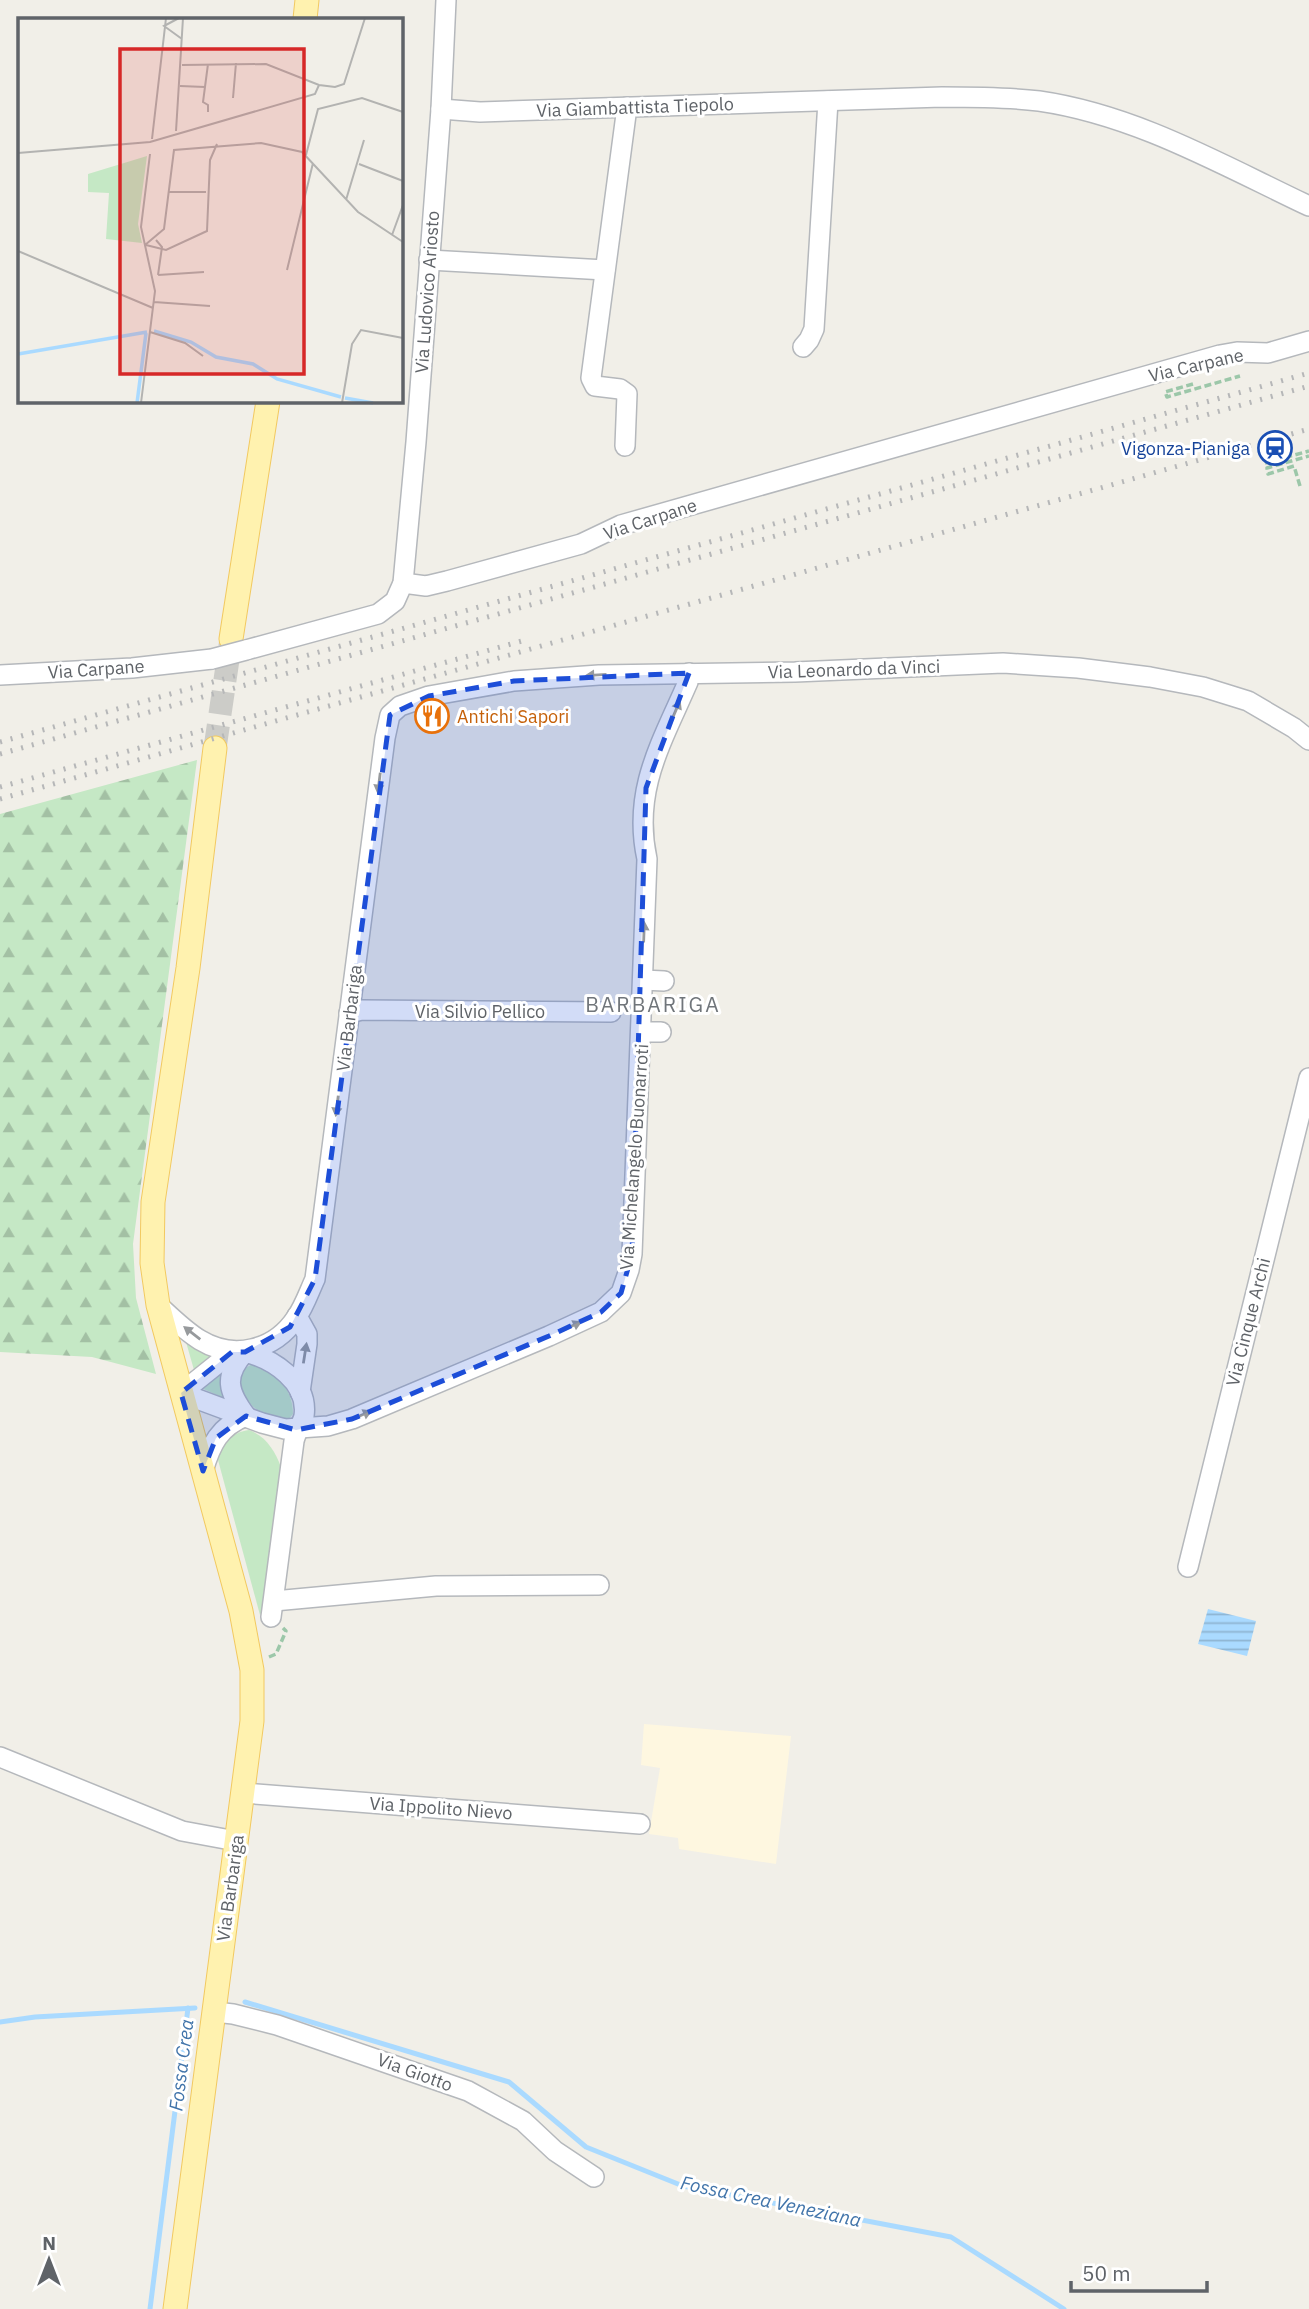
<svg xmlns="http://www.w3.org/2000/svg" width="1309" height="2309" font-family="'IBM Plex Sans',sans-serif">
  <style>
    .commercial { fill: #fef7e0 }
    .grass { fill: #c5e8c5 }
    .forest { fill: url(#forest-firs) }
    .water { fill: url(#water-rules) }
    .lines { fill: none; stroke-linecap: round; stroke-linejoin: round }
    .stream { stroke: #aadaff; stroke-width: 5 }
    .major-tunnel { stroke: #ccccc8; stroke-width: 23; stroke-dasharray: 23 11; stroke-linecap: butt }
    .minor-casing { stroke: #b5b8bc; stroke-width: 22 }
    .major-casing { stroke: #f2c960; stroke-width: 25 }
    .path { stroke: #9cc7a9; stroke-width: 3.5; stroke-dasharray: 7 3.5; stroke-linecap: butt }
    .minor { stroke: #fff; stroke-width: 19 }
    .major { stroke: #fff2af; stroke-width: 23 }
    .rail { stroke: #b6b7b8; stroke-width: 5; stroke-dasharray: 2 9; stroke-linecap: butt }
    .minor-bridge-casing { stroke: #b5b8bc; stroke-width: 22; stroke-linecap: butt }
    .minor-bridge { stroke: #fff; stroke-width: 19 }
    .oneway { fill: #979a9d }
    .marked { fill: #1d4ed8; fill-opacity: 0.2; stroke: #1d4ed8; stroke-width: 5; stroke-dasharray: 14 9; stroke-linejoin: round }
    .labels { text-anchor: middle; dominant-baseline: central; stroke-width: 6; stroke-linejoin: round; paint-order: stroke }
    .street-label { font-size: 18px; fill: #5f6368; stroke: #fff }
    .transit-label { font-size: 18px; fill: #164399; stroke: #fff; text-anchor: end }
    .food-label { font-size: 18px; fill: #c56008; stroke: #fff; text-anchor: start }
    .water-label { font-size: 19px; font-style: italic; fill: #4174aa; stroke: #fff }
    .quarter-label { font-size: 21px; letter-spacing: 2px; fill: #70757a; stroke: #fff }
    .inset-river { fill: none; stroke: #aadaff; stroke-width: 3.5 }
    .inset-road { fill: none; stroke: #b3b3b1; stroke-width: 2 }
    .view { fill: #d62828; fill-opacity: 0.15; stroke: #d62828; stroke-width: 3.5 }
    .inset-edge { fill: none; stroke: #5f6368; stroke-width: 3.5 }
  </style>
  <defs>
    <pattern id="forest-firs" width="22" height="20" patternUnits="userSpaceOnUse" patternTransform="scale(1.75)"><rect width="22" height="20" fill="#c5e8c5"/><path d="M5 1l3.5 6h-7zM16 11l3.5 6h-7z" fill="#a3c0a4"/></pattern>
    <pattern id="water-rules" width="6" height="5" patternUnits="userSpaceOnUse" patternTransform="scale(1.75)"><rect width="6" height="5" fill="#aadaff"/><path d="M0 2.5h6" fill="none" stroke="#8eb4d2"/></pattern>
  </defs>
  <rect width="100%" height="100%" fill="#f1efe8"/>
  <!-- commercial -->
  <polygon class="commercial" points="644,1724 791,1736 776,1864 679,1849 678,1838 649,1834 660,1768 641,1765"/>
  <!-- grass -->
  <g class="grass">
    <polygon points="186,1342 197,1350 210,1356 194,1370"/>
    <path d="M252 1364C275 1372 293 1387 293 1414L287 1421C257 1414 246 1407 238 1377L244 1369Z"/>
    <polygon points="225,1365 221,1375 224,1398 201,1388"/>
    <path d="M249 1430C266 1436 275 1451 281 1467L266 1604 260 1615 218 1460C219 1443 233 1432 249 1430Z"/>
  </g>
  <!-- forest -->
  <polygon class="forest" points="197,760 133,1244 136,1298 156,1374 92,1357 0,1352 0,814"/>
  <!-- water -->
  <polygon class="water" points="1208,1609 1256,1621 1247,1656 1198,1644"/>
  <g class="lines">
    <!-- stream -->
    <g class="stream">
      <polyline points="245,2002 509,2082 586,2147 683,2186 951,2237 1064,2309"/>
      <polyline points="0,2022 35,2017 195,2008"/>
      <polyline points="150,2309 188,2008"/>
    </g>
    <!-- major-tunnel -->
    <polyline class="major-tunnel" points="215,748 231,639"/>
    <!-- minor casing -->
    <g class="minor-casing">
      <g id="minor">
        <path d="M441 109 480 112 942 97C974 97 1007 97 1039 101 1136 115 1222 165 1309 206"/>
        <polyline points="429,260 605,270"/>
        <polyline points="803,347 809,340 814,329 828,101"/>
        <polyline points="625,446 627,394 620,389 595,386 591,378 627,107"/>
        <polyline points="403,583 426,586 447,581 581,544 621,525 1220,355 1237,352 1268,353 1309,341"/>
        <polyline points="246,650 378,614 395,601 403,583 416,442 441,109 446,0"/>
        <polyline points="0,675 132,668 212,659"/>
        <polyline points="643,980 664,981"/>
        <polyline points="349,1013 362,1010 611,1012"/>
        <polyline points="642,1032 661,1032"/>
        <path d="M158 1305C171 1317 185 1331 200 1340 233 1360 274 1351 296 1318 304 1307 309 1292 315 1279L385 738 390 715 400 706 429 696 514 681 599 675 795 672 1003 663 1078 668 1150 677 1203 687 1248 701 1294 728 1309 740"/>
        <polyline points="297,1316 307,1334 307,1344 300,1392"/>
        <path d="M181 1393 262 1423 285 1429 328 1426 352 1419 549 1336 601 1312 621 1293 629 1270 632 1254C637 1122 642 991 647 859 632 790 662 742 688 682L689 673"/>
        <polyline points="181,1393 232,1352"/>
        <path d="M246 1416C228 1392 223 1376 245 1352 273 1359 309 1382 304 1416 302 1424 296 1432 294 1441L271 1617"/>
        <path d="M203 1471C211 1444 219 1427 246 1416"/>
        <polyline points="1188,1567 1309,1078"/>
        <polyline points="274,1601 436,1586 599,1585"/>
        <polyline points="0,1757 182,1831 236,1841"/>
        <polyline points="243,1793 640,1824"/>
        <polyline points="215,2012 233,2014 277,2025 468,2091 523,2121 555,2151 594,2177"/>
      </g>
    </g>
    <!-- major casing -->
    <g class="major-casing">
      <g id="major">
        <polyline points="305,19 307,0"/>
        <polyline points="231,639 268,401"/>
        <polyline points="175,2309 252,1721 252,1670 241,1611 158,1305 152,1263 153,1202 188,968 215,748"/>
      </g>
    </g>
    <!-- path -->
    <g class="path">
      <polyline points="1193,384 1165,392 1167,397 1240,376"/>
      <polyline points="1265,463 1309,451"/>
      <polyline points="1300,486 1294,466 1268,474 1267,468 1309,456"/>
      <polyline points="269,1657 276,1654 286,1631 283,1628"/>
    </g>
    <!-- minor -->
    <use href="#minor" class="minor"/>
    <!-- major -->
    <use href="#major" class="major"/>
    <!-- rail -->
    <g class="rail">
      <polyline points="0,742 1309,373"/>
      <polyline points="0,754 1309,386"/>
      <polyline points="0,787 529,639"/>
      <polyline points="0,799 1309,429"/>
    </g>
    <!-- minor-bridge casing -->
    <g class="minor-bridge-casing">
      <polyline id="minor-bridge" points="212,659 246,650"/>
    </g>
    <!-- minor-bridge -->
    <use href="#minor-bridge" class="minor-bridge"/>
  </g>
  <!-- one-way arrows -->
  <defs><path id="oneway-solid" d="M-6-.8H1V-3.2L6.5 0L1 3.2V.8H-6Z" transform="scale(1.75)"/></defs>
  <g class="oneway">
    <use href="#oneway-solid" transform="translate(596 675) rotate(177)"/>
    <use href="#oneway-solid" transform="translate(676 710) rotate(-67)"/>
    <use href="#oneway-solid" transform="translate(379 783) rotate(97)"/>
    <use href="#oneway-solid" transform="translate(644 932) rotate(-88)"/>
    <use href="#oneway-solid" transform="translate(337 1106) rotate(97)"/>
    <use href="#oneway-solid" transform="translate(572 1326) rotate(-25)"/>
    <use href="#oneway-solid" transform="translate(192 1333) rotate(-142)"/>
    <use href="#oneway-solid" transform="translate(305 1353) rotate(-81)"/>
    <use href="#oneway-solid" transform="translate(362 1415) rotate(-23)"/>
  </g>
  <!-- marked area -->
  <path class="marked" d="M689 673 646 788 632 1254 621 1293 601 1312 549 1336 352 1419 296 1430 246 1416 216 1438 203 1471 181 1393 232 1352H245L290 1327 315 1279 390 715 429 696 514 681Z"/>
  <!-- icons -->
  <defs>
    <g id="station-ring" transform="scale(1.75)"><circle r="9.5" fill="#fff" stroke="#1a4fb4" stroke-width="1.5"/><path d="M-3-6H3Q5-6 5-4V2Q5 4 3 4L4.5 6H3L1.5 4h-3L-3 6H-4.5L-3 4Q-5 4-5 2V-4Q-5-6-3-6ZM-3.5-4v3h7v-3ZM-3.5 1v1.5H-2V1ZM2 1v1.5H3.5V1Z" fill="#1a4fb4"/></g>
    <g id="restaurant-ring" transform="scale(1.75)"><circle r="9.5" fill="#fff" stroke="#e8710a" stroke-width="1.5"/><path d="M-5-6h1v4h1v-4h1v4h1v-4h1v5L-1.5 .5V6h-2V.5L-5-1ZM5-6V6H3V1.5H1.5Q1.5-4 5-6Z" fill="#e8710a"/></g>
  </defs>
  <g fill-rule="evenodd">
    <use href="#station-ring" x="1275" y="448"/>
    <use href="#restaurant-ring" x="432" y="716"/>
  </g>
  <g class="labels">
    <!-- street labels -->
    <g class="street-label">
      <text transform="translate(635 107) rotate(-2)">Via Giambattista Tiepolo</text>
      <text transform="translate(427 292) rotate(-86)">Via Ludovico Ariosto</text>
      <text transform="translate(1196 365) rotate(-13)">Via Carpane</text>
      <text transform="translate(650 519) rotate(-18)">Via Carpane</text>
      <text transform="translate(96 669) rotate(-4)">Via Carpane</text>
      <text transform="translate(854 669) rotate(-2)">Via Leonardo da Vinci</text>
      <text x="480" y="1011">Via Silvio Pellico</text>
      <text transform="translate(349 1018) rotate(-83)">Via Barbariga</text>
      <text transform="translate(634 1157) rotate(-86)">Via Michelangelo Buonarroti</text>
      <text transform="translate(1248 1322) rotate(-76)">Via Cinque Archi</text>
      <text transform="translate(441 1808) rotate(4)">Via Ippolito Nievo</text>
      <text transform="translate(230 1888) rotate(-82)">Via Barbariga</text>
      <text transform="translate(415 2072) rotate(20)">Via Giotto</text>
    </g>
    <!-- transit labels -->
    <g class="transit-label">
      <text x="1250" y="448">Vigonza-Pianiga</text>
    </g>
    <!-- food labels -->
    <g class="food-label">
      <text x="457" y="716">Antichi Sapori</text>
    </g>
    <!-- water labels -->
    <g class="water-label">
      <text transform="translate(181 2065) rotate(-83)">Fossa Crea</text>
      <text transform="translate(771 2201) rotate(12)">Fossa Crea Veneziana</text>
    </g>
    <!-- quarter labels -->
    <g class="quarter-label">
      <text x="653" y="1004">BARBARIGA</text>
    </g>
  </g>
  <!-- overview -->
  <g transform="translate(18 18)">
    <rect width="385" height="385" fill="#f1efe8"/>
    <path d="M129 138 120 206 124 225 88 221 91 175 70 174V156Z" fill="#c5e8c5"/>
    <path class="inset-river" d="M136 313 173 324 198 339 235 346 259 361 323 379M0 336 129 314M327 380 355 385M119 385 128 315"/>
    <path class="inset-road" d="M161 0 146 8 164 21M164 47 248 46 301 67 317 69 326 66 347 0M162 68 187 69M215 80 218 45M190 94V87L185 84 190 46M158 113 165 0M134 121 148 0M0 135 132 124 297 76 301 67M288 137 300 91 344 80 385 94M341 146 385 163M151 174H188M328 182 346 122M374 217 385 187M138 222 144 229 140 257M127 227 146 211 156 132 243 125 284 134 340 194 385 224M128 227 148 232 189 213 192 142 199 126M0 233 135 290M269 252 295 145M140 257 186 254M136 284 192 288M132 314 167 325 185 338M123 385 137 273 123 209 132 136M324 385 334 326 343 312 385 320"/>
    <path class="view" d="M102 31H286V356H102Z"/>
    <rect width="385" height="385" class="inset-edge"/>
  </g>
  <!-- north arrow -->
  <g transform="translate(49 2260)" stroke="#ffffff" stroke-width="5" paint-order="stroke">
  <path d="M0-5L12 26L0 18L-12 26Z" fill="#5f6368"/>
  <text y="-10" font-size="19" font-weight="bold" text-anchor="middle" fill="#5f6368">N</text>
  </g>
  <!-- scale -->
  <path d="M1071 2281v10h136v-10" fill="none" stroke="#5f6368" stroke-width="3.5"/>
  <text x="1082" y="2281" font-size="21" fill="#5f6368" stroke="#ffffff" stroke-width="5" paint-order="stroke">50 m</text>
</svg>
